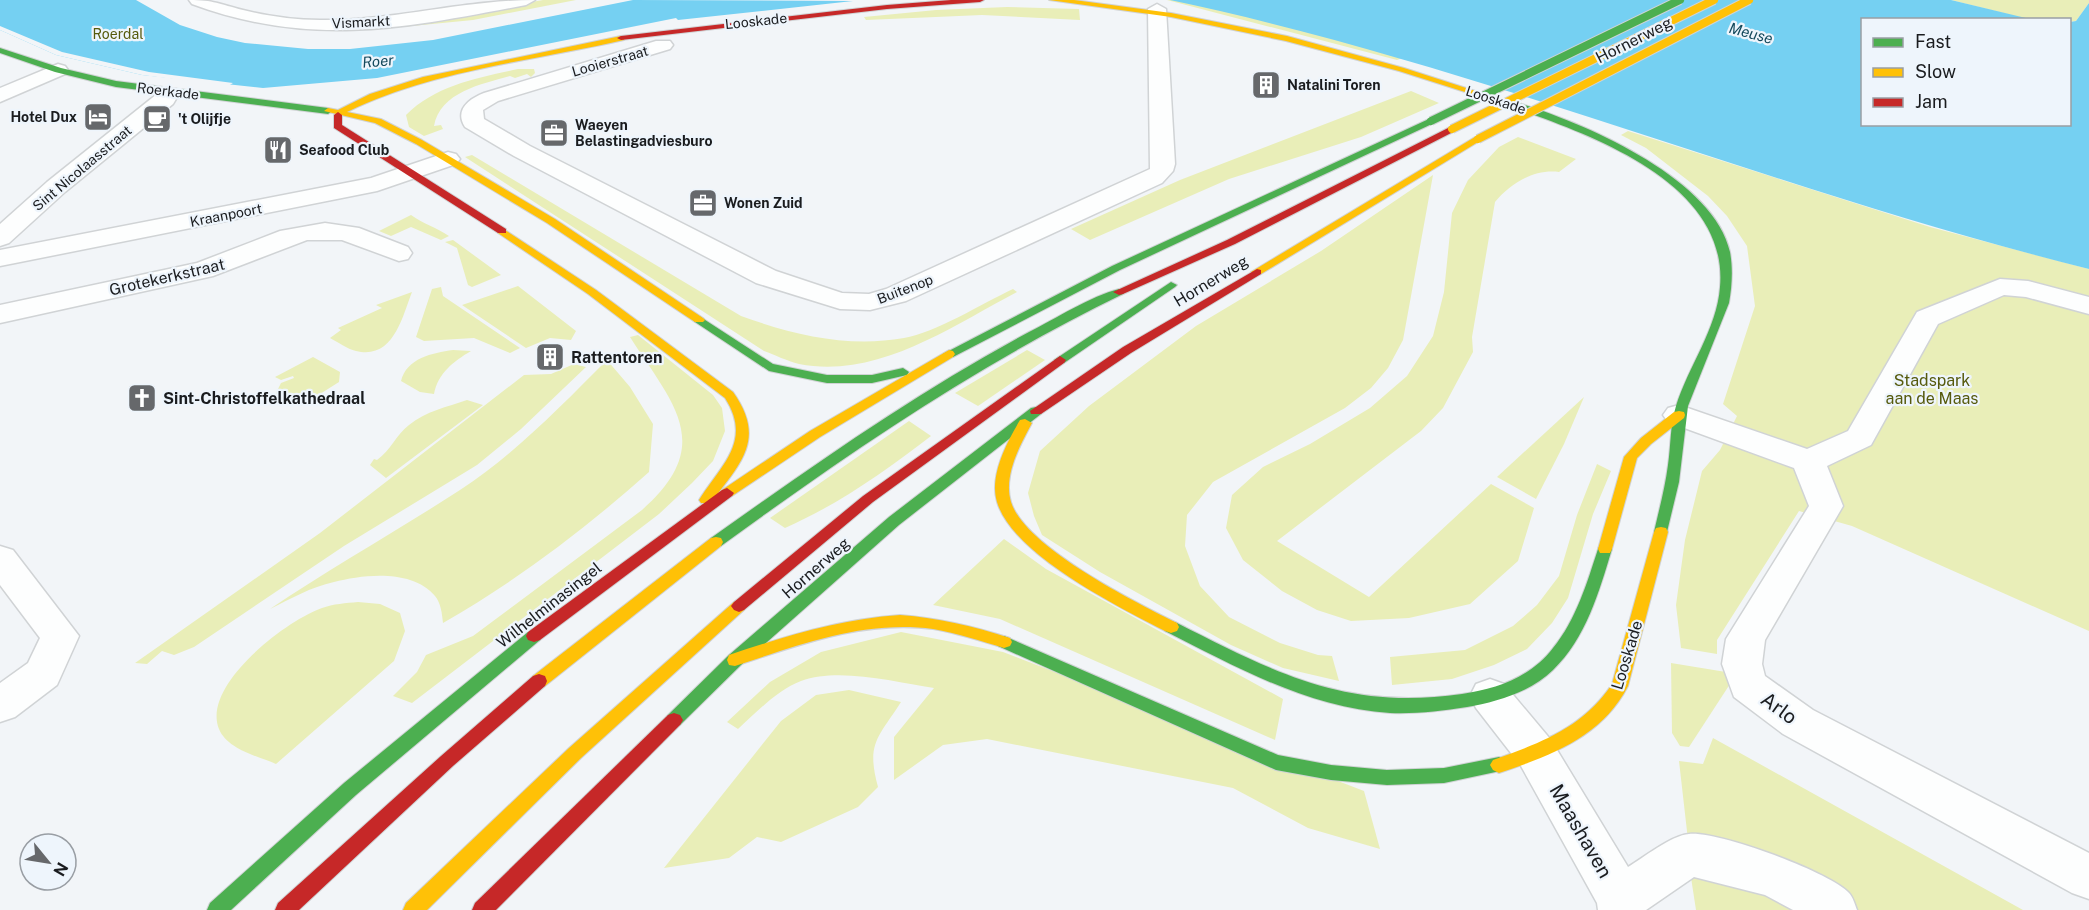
<svg xmlns="http://www.w3.org/2000/svg" width="2089" height="910" font-family="'Public Sans',sans-serif">
  <style>
    .green { fill: #e9eeb8 }
    .water { fill: #75d0f2 }
    .pier { fill: #f2f5f8 }
    .lines { fill: none; stroke-linecap: round; stroke-linejoin: round }
    .street-casing { stroke: #d0d3d5; stroke-width: 3 }
    .fast-casing { stroke: #d0d3d5; stroke-width: 2 }
    .slow-casing { stroke: #d0d3d5; stroke-width: 2 }
    .jam-casing { stroke: #d0d3d5; stroke-width: 2 }
    .street { fill: #fdfefe; fill-rule: evenodd }
    .fast { fill: #4caf50; fill-rule: evenodd }
    .slow { fill: #ffc107; fill-rule: evenodd }
    .jam { fill: #c62828; fill-rule: evenodd }
    .fast-bridge-casing { stroke: #d0d3d5; stroke-width: 10; stroke-linecap: butt }
    .slow-bridge-casing { stroke: #d0d3d5; stroke-width: 10; stroke-linecap: butt }
    .fast-bridge { stroke: #4caf50; stroke-width: 8 }
    .slow-bridge { stroke: #ffc107; stroke-width: 8 }
    .labels { text-anchor: middle; dominant-baseline: central; stroke-width: 4.5; stroke-linejoin: round; paint-order: stroke }
    .far-street-label { font-size: 14px; fill: #1a1c1f; stroke: #eef5fc }
    .far-park-label { font-size: 14px; fill: #565a0c; stroke: #eef5fc }
    .far-poi-label { font-size: 14px; font-weight: bold; fill: #1a1c1f; stroke: #eef5fc; text-anchor: start }
    .far-water-label { font-size: 15px; font-style: italic; fill: #14495c; stroke: #eef5fc }
    .street-label { font-size: 16px; fill: #1a1c1f; stroke: #eef5fc }
    .poi-label { font-size: 16px; font-weight: bold; fill: #1a1c1f; stroke: #eef5fc; text-anchor: start }
    .park-label { font-size: 16px; fill: #565a0c; stroke: #eef5fc }
    .near-street-label { font-size: 20px; fill: #1a1c1f; stroke: #eef5fc }
  </style>
  <rect width="100%" height="100%" fill="#f2f5f8"/>
  <!-- green -->
  <g class="green">
    <polygon points="543,0 576,0 473,20 371,30 373,26 444,18"/>
    <polygon points="1167,0 1348,0 1366,47 1402,58 1397,60"/>
    <polygon points="1951,0 2089,0 2089,3 2076,21 2070,22 2070,20 2027,19"/>
    <polygon points="1007,7 1079,9 1080,20 982,15 866,20 864,17 936,10"/>
    <path d="M518 69H534L535 73 531 77 527 74 515 78 510 76C482 84 440 92 434 126L441 125 443 129 424 136 409 127 406 115C436 85 478 78 518 69Z"/>
    <polygon points="1411,91 1439,103 1361,137 1229,179 1090,240 1071,229 1180,180"/>
    <polygon points="1628,131 1930,227 2089,269 2089,631 1852,526 1799,511 1717,640 1717,654 1681,648 1676,605 1685,540 1702,471 1720,450 1737,416 1723,404 1755,306 1747,246 1727,216 1708,196 1646,148 1621,135"/>
    <path d="M1518 137 1576 159 1559 172C1534 169 1511 183 1495 202L1472 337 1473 352 1443 408 1421 431 1277 541 1369 597 1491 484 1534 508 1518 561 1470 604 1409 618 1351 621 1317 610 1282 591 1243 560 1226 528 1232 495 1263 467 1310 444 1370 408 1407 376 1433 336 1444 292 1452 213 1468 180 1499 147Z"/>
    <path d="M472 155 741 316C794 335 848 348 904 338 935 333 983 303 1013 289L1017 292C950 327 878 379 799 364 787 361 775 355 764 351L465 157Z"/>
    <polygon points="1433,175 1403,340 1388,368 1371,388 1345,408 1213,482 1187,515 1185,546 1200,586 1229,617 1280,643 1318,655 1332,656 1339,681 1283,668 1231,645 1100,572 1042,535 1034,516 1028,493 1040,451 1089,406 1196,326 1321,251"/>
    <path d="M411 215C423 224 436 227 449 236L441 240 411 227 391 236 379 231Z"/>
    <polygon points="453,240 501,275 472,287 468,285 457,248 445,242"/>
    <polygon points="518,286 576,331 571,340 550,338 526,348 462,305"/>
    <polygon points="441,287 443,296 520,348 510,353 474,338 424,341 416,337 432,289"/>
    <path d="M412 292C402 318 393 360 356 351 347 349 338 342 330 338L341 330 338 328 382 308 376 305Z"/>
    <path d="M638 335 713 395 722 408 725 431 713 461 692 483 659 514 412 703 393 696 417 672 426 655 473 636 642 510C717 444 672 403 630 337Z"/>
    <path d="M453 350 471 351C454 361 438 373 434 394L420 392 401 381C407 358 432 353 453 350Z"/>
    <polygon points="1027,350 1045,360 978,406 955,393"/>
    <polygon points="313,357 340,372 339,382 301,406 293,401 288,403 283,400 285,396 275,395 281,383 294,378 293,376 281,380 275,377"/>
    <path d="M607 360 630 387 653 424 649 472C585 529 518 580 443 623 442 614 441 603 435 596 413 569 364 574 334 582 311 587 290 599 270 609 332 567 397 531 460 490 515 454 561 406 607 360Z"/>
    <polygon points="574,364 586,367 521,429 477,465 344,546 194,647 174,655 162,651 147,664 135,663 320,533 524,375 551,374"/>
    <polygon points="1584,397 1564,444 1536,499 1497,477"/>
    <path d="M467 400 483 405 386 478 370 465 374 459 377 460C391 450 396 435 409 425 426 411 447 407 467 400Z"/>
    <path d="M909 421 931 436C884 472 839 504 785 528L770 518Z"/>
    <polygon points="1597,464 1611,471 1593,514 1568,598 1552,623 1527,649 1494,665 1452,679 1392,685 1390,657 1465,650 1513,626 1537,605 1559,576 1577,515"/>
    <polygon points="1004,539 1046,569 1283,699 1275,740 1000,619 933,605"/>
    <path d="M358 602 380 604 400 613 405 631 394 661 276 764C257 756 227 749 219 729 201 685 287 620 322 608 333 604 346 603 358 602Z"/>
    <path d="M901 632 1003 652 1364 791 1380 849 1308 828 1233 788 987 739 943 745 894 780V737L934 688C895 682 839 667 801 681 777 690 757 712 738 729L727 722 770 682 821 652Z"/>
    <polygon points="1671,663 1726,672 1730,684 1689,747 1680,746 1672,733"/>
    <path d="M849 690 901 702C878 738 866 743 878 787L858 807 781 842 757 837 729 858 664 868 781 721 816 695Z"/>
    <polygon points="1713,738 2023,910 1851,910 1688,840 1679,761 1703,764"/>
    <polygon points="1690,871 1811,910 1696,910"/>
  </g>
  <!-- water -->
  <g class="water">
    <polygon points="0,0 136,0 180,25 217,37 245,43 308,49 350,49 433,40 633,0 853,1 678,20 676,18 377,78 263,88 142,75 56,55 0,30"/>
    <path d="M1170 0H1951L2030 19 1862 20V124H2070V22L2076 21 2089 3V269C1779 192 1483 66 1170 0Z"/>
  </g>
  <!-- pier -->
  <polygon class="pier" points="0,26 62,52 149,72 233,83 228,86 142,75 56,55 0,30"/>
  <g class="lines">
    <!-- street casing -->
    <g class="street-casing">
      <g id="street">
        <path d="M189 0C214 0 219 4 243 10 267 16 294 20 320 20 393 21 463 0 535 0L526 5C405 28 311 48 192 4Z"/>
        <path d="M1157 4 1166 9 1175 164 1173 171 1162 183 906 301 870 310 840 309 756 283 514 156 465 127C454 110 469 99 484 93L656 41H670L673 45 670 49 498 101 483 110 484 119 530 146 776 271 842 293 869 294 886 289 1150 169 1148 9Z"/>
        <polygon points="58,64 65,66 68,70 65,74 0,102 0,88"/>
        <polygon points="165,93 173,94 176,99 173,104 65,192 9,243 0,246 0,224 47,182 157,94"/>
        <polygon points="448,152 456,154 460,159 456,164 377,191 0,266 0,250 371,178"/>
        <polygon points="325,223 359,228 408,247 412,253 408,259 399,261 342,240 307,240 213,276 0,323 0,305 197,263 280,231"/>
        <polygon points="2000,279 2028,281 2089,297 2089,314 2026,297 2004,295 1938,324 1871,445 1827,466 1843,506 1765,640 1762,664 1765,676 1813,710 2089,853 2089,899 2072,893 1783,734 1734,697 1722,664 1726,639 1809,506 1794,468 1668,422 1663,415 1668,408 1679,405 1807,449 1848,431 1917,312"/>
        <polygon points="0,546 13,550 79,636 57,685 15,717 0,722 0,683 28,663 40,638 0,585"/>
        <path d="M1490 679 1504 684 1551 740 1628 867C1643 858 1672 835 1689 834 1718 831 1830 872 1849 893 1853 897 1855 905 1857 910H1793L1765 895 1694 877 1646 910H1598L1597 903 1521 766 1476 708 1470 696 1476 684Z"/>
      </g>
    </g>
    <!-- fast casing -->
    <g class="fast-casing">
      <g id="fast">
        <polygon points="0,48 61,68 116,81 328,108 332,111 328,114 116,87 55,72 0,53"/>
        <path d="M1515 102C1581 121 1714 178 1730 252 1733 268 1732 287 1729 303L1688 406 1679 482 1666 536H1656L1654 532C1659 510 1665 488 1668 465 1671 445 1670 425 1676 406 1688 367 1717 329 1720 287 1729 183 1591 135 1512 107L1511 105Z"/>
        <polygon points="1431,118 1435,121 1434,123 1120,270 953,357 945,357 943,354 1112,266"/>
        <polygon points="1171,282 1177,285 1175,287 1064,363 1056,363 1054,360"/>
        <path d="M1119 289 1125 292 1123 294C979 364 850 452 721 546H711L709 542 711 538C814 465 917 392 1029 332 1055 319 1091 296 1119 289Z"/>
        <polygon points="699,316 773,364 827,375 872,375 903,368 909,372 907,375 872,383 827,383 769,371 695,322 693,320 695,318"/>
        <polygon points="1036,407 1041,408 1042,411 1041,414 899,525 741,665 680,725 674,727 668,725 665,720 668,715 729,655 889,517 1031,408"/>
        <path d="M1605 544 1610 545 1612 549C1599 592 1586 638 1553 670 1531 692 1496 702 1467 707 1441 711 1416 714 1390 713 1309 708 1236 667 1165 631L1163 627 1165 623 1171 621 1177 623C1276 673 1346 711 1462 694 1497 689 1531 677 1553 648 1576 620 1587 583 1598 549L1600 545Z"/>
        <polygon points="534,630 540,632 542,636 540,640 356,795 231,910 207,910 210,903 344,783 528,632"/>
        <polygon points="1004,636 1278,755 1331,765 1387,770 1444,768 1499,757 1505,760 1508,765 1505,770 1444,783 1387,785 1331,780 1276,770 998,646 996,642 998,638"/>
      </g>
    </g>
    <!-- slow casing -->
    <g class="slow-casing">
      <g id="slow">
        <polygon points="1049,0 1074,0 1171,13 1287,36 1404,68 1519,105 1512,107 1399,71 1286,41 1171,17"/>
        <path d="M621 36H624V40C533 61 432 70 347 112L381 119 422 140 555 219 703 318 705 320 703 322H695L547 223 416 144 375 123 324 111 328 108 338 110 370 94 423 77Z"/>
        <polygon points="1475,137 1483,139 1261,274 1257,275 1251,272"/>
        <path d="M502 228 596 290 733 392C767 440 740 463 711 503H701L699 500C721 465 753 441 725 398L588 294 498 233 497 231Z"/>
        <polygon points="949,350 953,351 955,354 953,357 820,437 732,496 722,496 720,493 722,490 810,431"/>
        <polygon points="1679,411 1684,412 1685,415 1684,418 1651,444 1637,458 1612,549 1610,553 1600,553 1598,549 1624,457 1641,438 1674,412"/>
        <path d="M1025 419 1032 423C1020 445 1003 476 1011 502 1025 547 1135 602 1177 623L1179 627 1177 631 1171 633 1165 631C1119 607 1013 555 997 502 989 476 1007 442 1020 420Z"/>
        <path d="M1661 527 1666 528 1668 532 1628 686C1602 737 1550 756 1499 773L1493 770 1490 765 1493 760C1540 743 1583 728 1612 684L1654 532 1656 528Z"/>
        <polygon points="716,537 721,538 723,542 721,546 545,686 539,688 533,686 531,681 533,676 711,538"/>
        <polygon points="739,600 744,602 747,606 744,610 581,758 427,910 403,910 406,903 569,748 734,602"/>
        <path d="M900 615C939 618 973 626 1010 638L1012 642 1010 646 1004 648C981 641 957 633 933 629 863 620 800 645 735 666L729 665 727 660 729 655C786 636 840 619 900 615Z"/>
      </g>
    </g>
    <!-- jam casing -->
    <g class="jam-casing">
      <g id="jam">
        <polygon points="951,0 984,0 980,2 887,9 621,40 617,38 621,36 887,5"/>
        <polygon points="338,112 342,115 342,125 506,229 506,233 498,233 334,128 334,115"/>
        <polygon points="1452,126 1457,129 1455,131 1235,244 1123,294 1119,295 1113,292 1227,240"/>
        <polygon points="1257,269 1261,270 1261,274 1131,353 1041,414 1031,414 1030,411 1123,347"/>
        <polygon points="1060,356 1066,360 1064,363 873,502 744,610 739,612 734,610 731,606 734,602 863,496"/>
        <polygon points="727,488 734,493 732,496 540,640 534,642 528,640 526,636 528,632 722,490"/>
        <polygon points="539,674 545,676 547,681 545,686 453,766 299,910 275,910 278,903 441,756 533,676"/>
        <polygon points="674,713 680,715 683,720 680,725 496,910 472,910 475,903 668,715"/>
      </g>
    </g>
    <!-- street -->
    <use href="#street" class="street"/>
    <!-- fast -->
    <use href="#fast" class="fast"/>
    <!-- slow -->
    <use href="#slow" class="slow"/>
    <!-- jam -->
    <use href="#jam" class="jam"/>
    <!-- fast-bridge casing -->
    <g class="fast-bridge-casing">
      <polyline id="fast-bridge" points="1431,121 1680,0"/>
    </g>
    <!-- slow-bridge casing -->
    <g class="slow-bridge-casing">
      <g id="slow-bridge">
        <polyline points="1452,129 1714,0"/>
        <polyline points="1478,139 1749,0"/>
      </g>
    </g>
    <!-- fast-bridge -->
    <use href="#fast-bridge" class="fast-bridge"/>
    <!-- slow-bridge -->
    <use href="#slow-bridge" class="slow-bridge"/>
  </g>
  <!-- icons -->
  <defs>
    <g id="building-square" transform="scale(1.5)"><rect x="-9" y="-9" width="18" height="18" rx="4" fill="#66686b" stroke="#eef5fc"/><path d="M-4-6H4V6H1V3H-1V6H-4ZM-2.5-4.3h1.7v1.8h-1.7ZM.8-4.3h1.7v1.8H.8ZM-2.5-1h1.7V.8h-1.7ZM.8-1h1.7V.8H.8Z" fill="#fff"/></g>
    <g id="hotel-square" transform="scale(1.5)"><rect x="-9" y="-9" width="18" height="18" rx="4" fill="#66686b" stroke="#eef5fc"/><path d="M-6-4.5h1.5V1H6V5H4.5V3h-9V5H-6ZM-4 0a1.8 1.8 0 1 1 3.6 0ZM.5 0V-2.5h3Q6-2.5 6 0Z" fill="#fff"/></g>
    <g id="cafe-square" transform="scale(1.5)"><rect x="-9" y="-9" width="18" height="18" rx="4" fill="#66686b" stroke="#eef5fc"/><path d="M-5.5-4.5H6V0H3Q3 3.5 0 3.5H-2.5Q-5.5 3.5-5.5 0ZM3-3.2v2h1.7v-2ZM-6 4.5H4V6H-6Z" fill="#fff"/></g>
    <g id="office-square" transform="scale(1.5)"><rect x="-9" y="-9" width="18" height="18" rx="4" fill="#66686b" stroke="#eef5fc"/><path d="M-6-3h4V-5.5h4V-3h4V5H-6ZM-1-4.5V-3h2v-1.5ZM-6 0V1H6V0Z" fill="#fff"/></g>
    <g id="restaurant-square" transform="scale(1.5)"><rect x="-9" y="-9" width="18" height="18" rx="4" fill="#66686b" stroke="#eef5fc"/><path d="M-5-6h1v4h1v-4h1v4h1v-4h1v5L-1.5 .5V6h-2V.5L-5-1ZM5-6V6H3V1.5H1.5Q1.5-4 5-6Z" fill="#fff"/></g>
    <g id="church-square" transform="scale(1.5)"><rect x="-9" y="-9" width="18" height="18" rx="4" fill="#66686b" stroke="#eef5fc"/><path d="M-1.2-6h2.4v3.5h3.3v2.4h-3.3V6h-2.4V-.1h-3.3v-2.4h3.3Z" fill="#fff"/></g>
  </defs>
  <g fill-rule="evenodd">
    <use href="#building-square" x="1266" y="85"/>
    <use href="#hotel-square" x="98" y="117"/>
    <use href="#cafe-square" x="157" y="119"/>
    <use href="#office-square" x="554" y="133"/>
    <use href="#restaurant-square" x="278" y="150"/>
    <use href="#office-square" x="703" y="203"/>
    <use href="#building-square" x="550" y="357"/>
    <use href="#church-square" x="142" y="398"/>
  </g>
  <g class="labels">
    <!-- far-street labels -->
    <g class="far-street-label">
      <text transform="translate(756 21) rotate(-6)">Looskade</text>
      <text transform="translate(361 22) rotate(-3)">Vismarkt</text>
      <text transform="translate(610 61) rotate(-16)">Looierstraat</text>
      <text transform="translate(168 91) rotate(7)">Roerkade</text>
      <text transform="translate(1496 100) rotate(18)">Looskade</text>
      <text transform="translate(82 168) rotate(-40)">Sint Nicolaasstraat</text>
      <text transform="translate(226 215) rotate(-11)">Kraanpoort</text>
      <text transform="translate(905 289) rotate(-21)">Buitenop</text>
    </g>
    <!-- far-park labels -->
    <g class="far-park-label">
      <text x="118" y="34">Roerdal</text>
    </g>
    <!-- far-poi labels -->
    <g class="far-poi-label">
      <text x="1287" y="85">Natalini Toren</text>
      <text x="77" y="117" text-anchor="end">Hotel Dux</text>
      <text x="178" y="119">'t Olijfje</text>
      <text x="575" y="125">Waeyen<tspan x="575" dy="16">Belastingadviesburo</tspan></text>
      <text x="299" y="150">Seafood Club</text>
      <text x="724" y="203">Wonen Zuid</text>
    </g>
    <!-- far-water labels -->
    <g class="far-water-label">
      <text transform="translate(1751 33) rotate(15)">Meuse</text>
      <text transform="translate(378 61) rotate(-5)">Roer</text>
    </g>
    <!-- street labels -->
    <g class="street-label">
      <text transform="translate(1634 40) rotate(-27)">Hornerweg</text>
      <text transform="translate(167 277) rotate(-13)">Grotekerkstraat</text>
      <text transform="translate(1211 281) rotate(-31)">Hornerweg</text>
      <text transform="translate(816 568) rotate(-41)">Hornerweg</text>
      <text transform="translate(549 605) rotate(-38)">Wilhelminasingel</text>
      <text transform="translate(1627 655) rotate(-73)">Looskade</text>
    </g>
    <!-- poi labels -->
    <g class="poi-label">
      <text x="571" y="357">Rattentoren</text>
      <text x="163" y="398">Sint-Christoffelkathedraal</text>
    </g>
    <!-- park labels -->
    <g class="park-label">
      <text x="1932" y="380">Stadspark<tspan x="1932" dy="18">aan de Maas</tspan></text>
    </g>
    <!-- near-street labels -->
    <g class="near-street-label">
      <text transform="translate(1779 708) rotate(36)">Arlo</text>
      <text transform="translate(1581 831) rotate(60)">Maashaven</text>
    </g>
  </g>
  <!-- legend -->
  <rect x="1861" y="18" width="210" height="108" fill="#eef5fc" stroke="#999ea4" stroke-width="1.5"/>
  <rect x="1873" y="38" width="30" height="9" fill="#4caf50" stroke="#999ea4" stroke-width="1.5"/>
  <text x="1915" y="48" font-size="18" fill="#1a1c1f">Fast</text>
  <rect x="1873" y="68" width="30" height="9" fill="#ffc107" stroke="#999ea4" stroke-width="1.5"/>
  <text x="1915" y="78" font-size="18" fill="#1a1c1f">Slow</text>
  <rect x="1873" y="98" width="30" height="9" fill="#c62828" stroke="#999ea4" stroke-width="1.5"/>
  <text x="1915" y="108" font-size="18" fill="#1a1c1f">Jam</text>
  <!-- north arrow -->
  <g transform="translate(48 862) rotate(120)"><circle r="28" fill="#eef5fc" stroke="#999ea4" stroke-width="1.5"/>
  <path d="M0-4.5L10 22L0 15L-10 22Z" fill="#66686b"/>
  <text y="-9" font-size="16" font-weight="bold" text-anchor="middle" fill="#1a1c1f">N</text>
  </g>
</svg>
